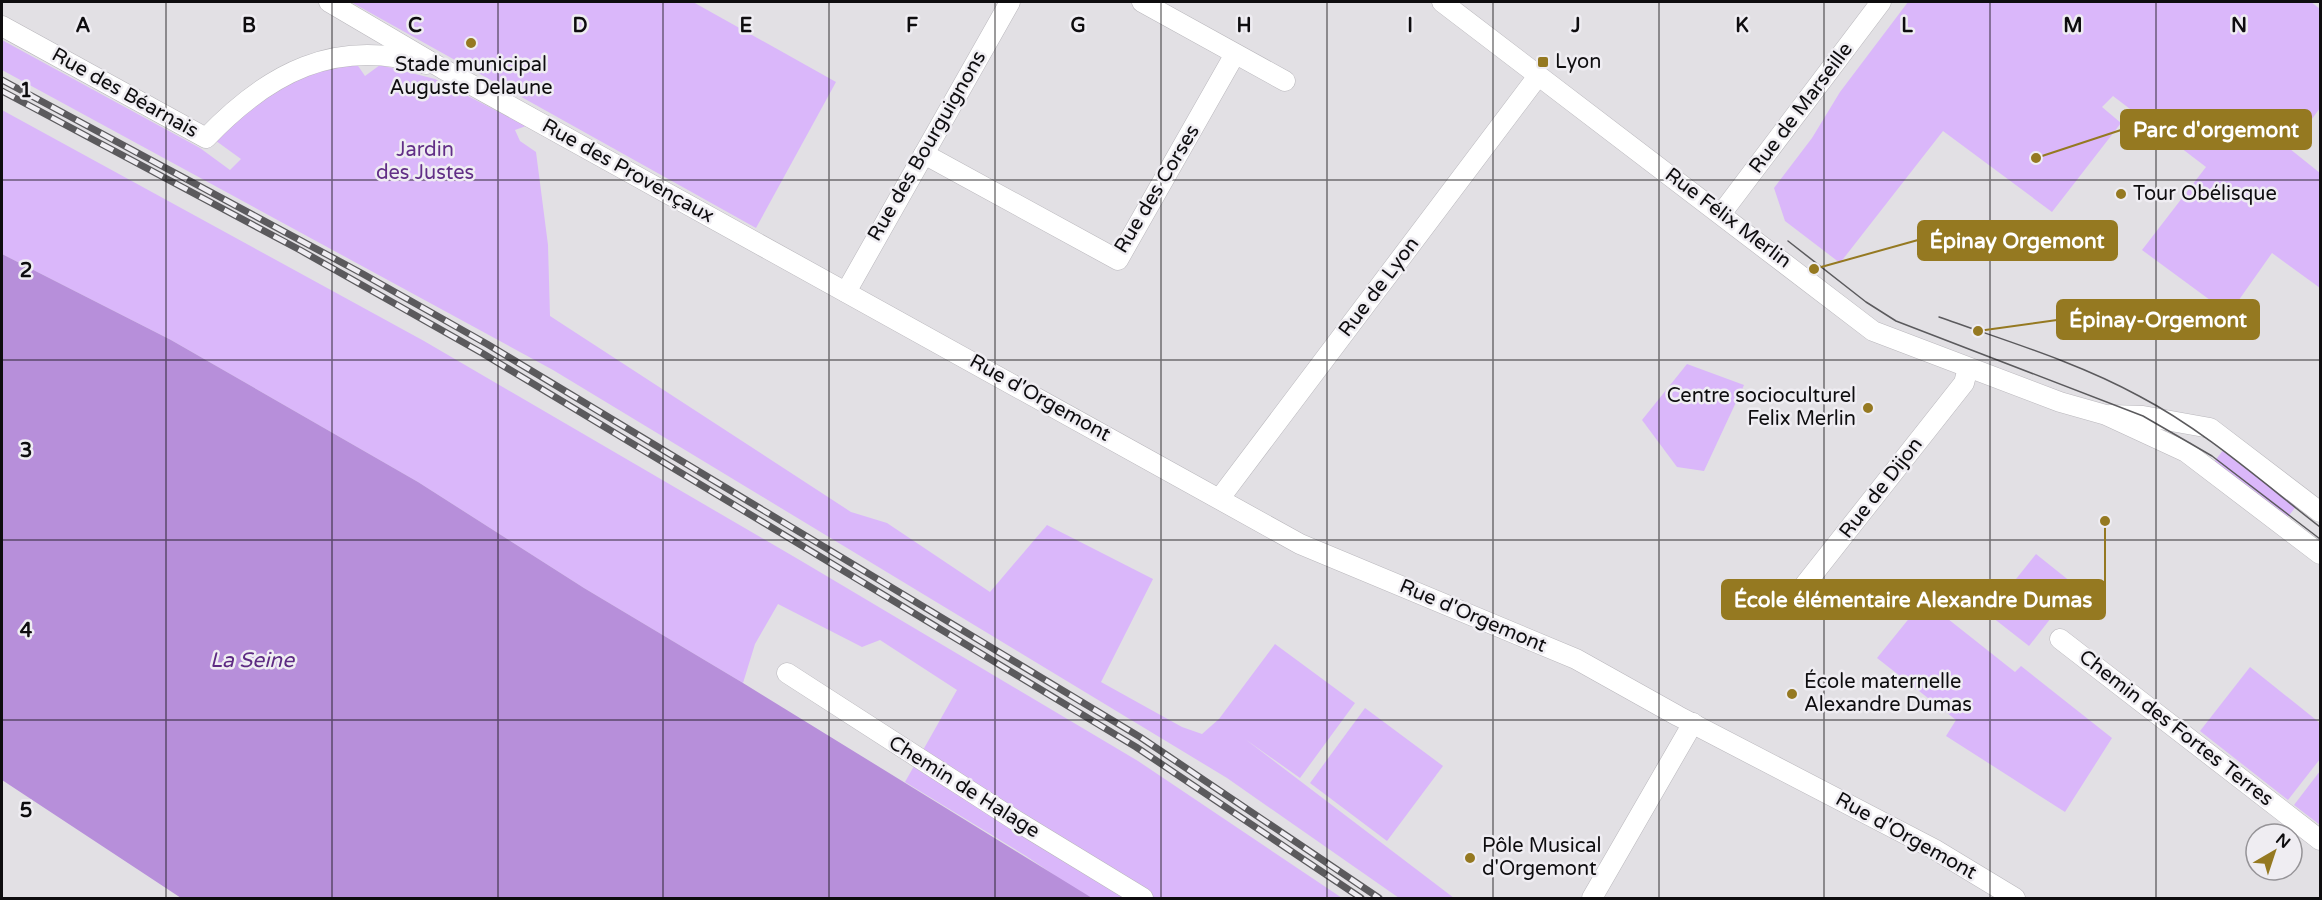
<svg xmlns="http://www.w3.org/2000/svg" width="2322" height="900" font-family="'Varela Round',sans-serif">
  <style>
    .green { fill: #dab7fa }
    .water { fill: #b78fda }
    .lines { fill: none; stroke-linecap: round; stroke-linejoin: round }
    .minor-casing { stroke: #b9b7bc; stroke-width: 21 }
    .minor { stroke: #fff; stroke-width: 20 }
    .tram { stroke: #5b5a5d; stroke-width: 1.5 }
    .rail-casing { stroke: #5b5a5d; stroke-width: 7 }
    .rail { stroke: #efedf2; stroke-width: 4.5; stroke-dasharray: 14; stroke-linecap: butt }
    .grid { fill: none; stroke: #0e0d0f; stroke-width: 1.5; stroke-opacity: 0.55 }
    .poi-dot { fill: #957921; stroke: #efedf2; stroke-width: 2 }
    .labels { text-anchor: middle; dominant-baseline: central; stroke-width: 5; stroke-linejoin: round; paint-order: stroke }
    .poi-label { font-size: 20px; fill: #0e0d0f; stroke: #efedf2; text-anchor: start }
    .street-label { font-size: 20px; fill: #0e0d0f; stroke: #efedf2 }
    .park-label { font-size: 20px; fill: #622f87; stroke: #efedf2 }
    .water-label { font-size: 21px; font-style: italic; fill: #5d2a82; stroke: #efedf2 }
    .grid-label { font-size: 20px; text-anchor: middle; font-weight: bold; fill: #0e0d0f; stroke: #efedf2; stroke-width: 5; stroke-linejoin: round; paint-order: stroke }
    .leader { fill: none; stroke: #957921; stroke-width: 2 }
    .callout-dot { fill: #957921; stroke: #efedf2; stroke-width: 2 }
    .callout { fill: #957921; stroke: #957921; stroke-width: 2 }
    .callout-label { font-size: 21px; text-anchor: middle; font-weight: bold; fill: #fff }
  </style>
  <rect width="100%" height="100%" fill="#e2e0e4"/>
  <!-- green -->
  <g class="green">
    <polygon points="351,2 693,2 836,82 756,228"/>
    <polygon points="1908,2 2311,2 2320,9 2320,108 2290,149 2320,173 2320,288 2272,253 2229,314 2142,250 2206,167 2113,96 2102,107 2121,123 2052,212 1943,131 1840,263 1785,221 1774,188 1812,138 1840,92"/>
    <polygon points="2,40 200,148 230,170 241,159 212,138 271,88 354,60 365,76 380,65 435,79 526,126 515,130 520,141 536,152 548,245 550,316 851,512 887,523 990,592 1047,525 1153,579 1101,682 1182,727 1202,734 1219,719 1275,644 1355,703 1300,778 1245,739 1454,898 1399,898 1227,778 553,370 2,70"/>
    <polygon points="2,110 424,341 803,562 1138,761 1342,898 1088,898 1026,856 905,782 957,690 880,640 862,647 778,604 755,644 743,683 584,588 418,482 171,340 2,254"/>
    <polygon points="1687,364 1744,385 1704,471 1677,467 1642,420"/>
    <polygon points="2224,449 2298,504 2287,518 2214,462"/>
    <polygon points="2036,554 2076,586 2029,646 1988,614"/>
    <polygon points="1924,600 2015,672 2021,666 2112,738 2065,812 1946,736 1956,720 1877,658"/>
    <polygon points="2250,667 2320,723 2320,759 2288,800 2200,731"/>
    <polygon points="1365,708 1443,766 1387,841 1310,783"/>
    <polygon points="2320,771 2320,825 2294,805"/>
  </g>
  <!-- water -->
  <polygon class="water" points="2,254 171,340 418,482 584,588 743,683 1092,898 181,898 2,780"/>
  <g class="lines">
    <!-- minor casing -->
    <g class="minor-casing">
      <g id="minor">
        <polyline points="329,2 443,69 1300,544 1576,659 1678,716 1934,849 2015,898"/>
        <polyline points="1142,2 1285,81"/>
        <polyline points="1442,2 1873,331 2060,402 2106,415 2186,452 2320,554"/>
        <path d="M2 26 206 138C268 73 335 37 426 64"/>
        <polyline points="924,154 1118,260 1235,54"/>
        <polyline points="1721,214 1881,2"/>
        <polyline points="846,292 1010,2"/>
        <polyline points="2110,415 2143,416 2210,428 2320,512"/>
        <polyline points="1220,498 1538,76"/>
        <polyline points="1788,606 1964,383 1968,368"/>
        <polyline points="2060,639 2320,840"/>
        <polyline points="787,673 1015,820 1143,898"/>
        <polyline points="1592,898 1693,723"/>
      </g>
    </g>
    <!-- minor -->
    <use href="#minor" class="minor"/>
    <!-- tram -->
    <g class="tram">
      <polyline points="1788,241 1866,302 1896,321 2143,416 2212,456 2320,539"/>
      <path d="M1939 317C2006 341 2077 362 2139 396 2204 430 2262 482 2320 527"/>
    </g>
    <!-- rail casing -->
    <g class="rail-casing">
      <g id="rail">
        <polyline points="2,80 363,274 487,344 1140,737 1379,898"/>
        <polyline points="2,91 300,250 482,353 1136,747 1361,898"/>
      </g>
    </g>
    <!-- rail -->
    <use href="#rail" class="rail"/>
  </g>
  <!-- grid -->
  <path class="grid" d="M166 2V898M332 2V898M498 2V898M663 2V898M829 2V898M995 2V898M1161 2V898M1327 2V898M1493 2V898M1659 2V898M1824 2V898M1990 2V898M2156 2V898M2 180H2320M2 360H2320M2 540H2320M2 720H2320"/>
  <!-- markers -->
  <g class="poi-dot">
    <circle cx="471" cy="43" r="6"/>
    <rect x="1537" y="56" width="12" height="12" rx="3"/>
    <circle cx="2121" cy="194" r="6"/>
    <circle cx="1868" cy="408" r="6"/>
    <circle cx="1792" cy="694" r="6"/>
    <circle cx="1470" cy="858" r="6"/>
  </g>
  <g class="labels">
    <!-- poi labels -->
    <g class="poi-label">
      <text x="1555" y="62">Lyon</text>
      <text x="471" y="65" text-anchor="middle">Stade municipal<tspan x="471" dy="23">Auguste Delaune</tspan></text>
      <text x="2133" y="194">Tour Obélisque</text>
      <text x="1856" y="396" text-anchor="end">Centre socioculturel<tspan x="1856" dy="23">Felix Merlin</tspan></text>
      <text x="1804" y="682">École maternelle<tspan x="1804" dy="23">Alexandre Dumas</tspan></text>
      <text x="1482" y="846">Pôle Musical<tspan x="1482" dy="23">d'Orgemont</tspan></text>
    </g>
    <!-- street labels -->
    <g class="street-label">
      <text transform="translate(125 93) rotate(29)">Rue des Béarnais</text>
      <text transform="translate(1801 108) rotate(-53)">Rue de Marseille</text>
      <text transform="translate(927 146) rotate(-60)">Rue des Bourguignons</text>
      <text transform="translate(628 171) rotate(29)">Rue des Provençaux</text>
      <text transform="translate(1157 189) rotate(-59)">Rue des Corses</text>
      <text transform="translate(1728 218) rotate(37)">Rue Félix Merlin</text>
      <text transform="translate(1379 287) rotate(-53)">Rue de Lyon</text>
      <text transform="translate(1040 398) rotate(29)">Rue d'Orgemont</text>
      <text transform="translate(1881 488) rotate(-52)">Rue de Dijon</text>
      <text transform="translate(1473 616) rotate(23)">Rue d'Orgemont</text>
      <text transform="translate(2176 728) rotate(38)">Chemin des Fortes Terres</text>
      <text transform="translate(964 787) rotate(32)">Chemin de Halage</text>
      <text transform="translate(1906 836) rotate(29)">Rue d'Orgemont</text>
    </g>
    <!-- park labels -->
    <g class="park-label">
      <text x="425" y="150">Jardin<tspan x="425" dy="23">des Justes</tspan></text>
    </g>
    <!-- water labels -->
    <g class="water-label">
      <text x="252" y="660">La Seine</text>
    </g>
  </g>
  <g class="grid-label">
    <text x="83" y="32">A</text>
    <text x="249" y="32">B</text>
    <text x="415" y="32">C</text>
    <text x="580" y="32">D</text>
    <text x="746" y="32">E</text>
    <text x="912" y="32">F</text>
    <text x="1078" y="32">G</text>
    <text x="1244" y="32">H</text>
    <text x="1410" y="32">I</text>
    <text x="1576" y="32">J</text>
    <text x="1742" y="32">K</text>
    <text x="1907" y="32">L</text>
    <text x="2073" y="32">M</text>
    <text x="2239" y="32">N</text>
    <text x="26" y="97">1</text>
    <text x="26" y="277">2</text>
    <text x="26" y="457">3</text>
    <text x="26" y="637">4</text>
    <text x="26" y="817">5</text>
  </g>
  <!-- callouts -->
  <path class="leader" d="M2036 158L2121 130M1814 269L1918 240M1978 331L2057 320M2105 521L2105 600"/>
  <g class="callout-dot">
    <circle cx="2036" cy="158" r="6"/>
    <circle cx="1814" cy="269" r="6"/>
    <circle cx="1978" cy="331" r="6"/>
    <circle cx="2105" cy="521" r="6"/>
  </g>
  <g class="callout">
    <rect x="2121" y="110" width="190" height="39" rx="6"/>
    <rect x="1918" y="221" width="199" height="39" rx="6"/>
    <rect x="2057" y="300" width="202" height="39" rx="6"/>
    <rect x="1722" y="580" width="383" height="39" rx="6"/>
  </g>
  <g class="callout-label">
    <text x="2216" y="137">Parc d'orgemont</text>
    <text x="2017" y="248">Épinay Orgemont</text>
    <text x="2158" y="327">Épinay-Orgemont</text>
    <text x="1913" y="607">École élémentaire Alexandre Dumas</text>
  </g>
  <!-- border -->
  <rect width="2322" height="900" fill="none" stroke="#0e0d0f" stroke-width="6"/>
  <!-- north arrow -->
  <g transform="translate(2274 852) rotate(39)"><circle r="28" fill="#efedf2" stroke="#959397" stroke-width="1.5"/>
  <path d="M0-4.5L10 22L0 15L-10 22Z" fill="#957921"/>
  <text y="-9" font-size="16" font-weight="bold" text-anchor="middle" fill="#0e0d0f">N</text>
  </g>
</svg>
